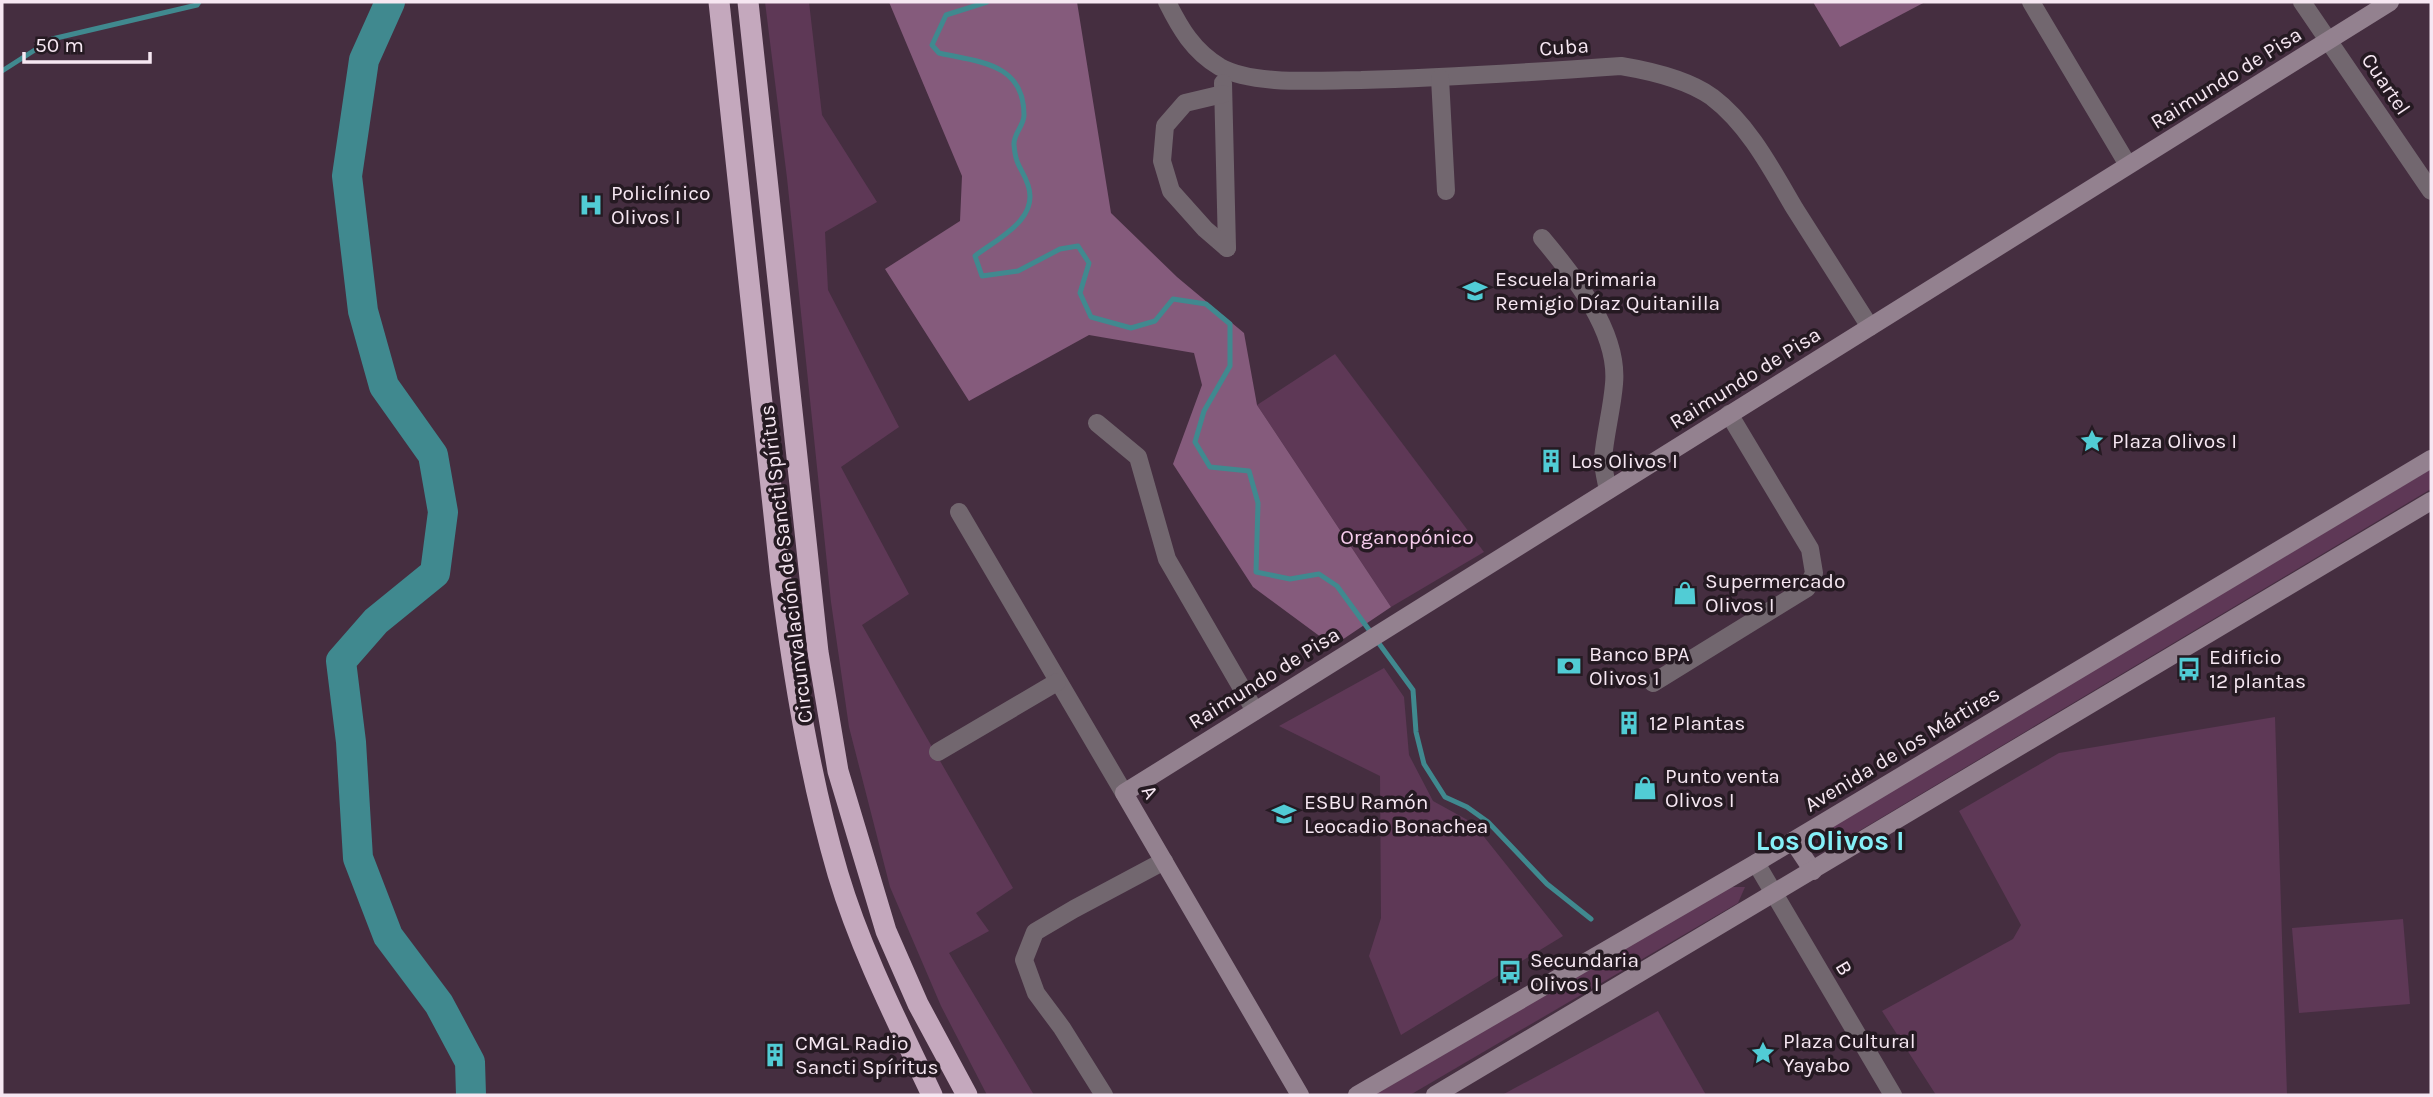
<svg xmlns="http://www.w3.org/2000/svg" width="2433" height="1097" font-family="Karla,sans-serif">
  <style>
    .green { fill: #5e3856 }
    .forest { fill: #855b7c }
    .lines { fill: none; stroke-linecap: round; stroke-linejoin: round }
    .stream { stroke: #40898f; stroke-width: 5 }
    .river { stroke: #40898f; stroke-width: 30 }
    .street { stroke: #72676f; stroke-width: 18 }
    .secondary { stroke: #93818f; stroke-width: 18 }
    .highway { stroke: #c4a8bd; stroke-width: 21 }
    .labels { text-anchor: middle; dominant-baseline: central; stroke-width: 7; stroke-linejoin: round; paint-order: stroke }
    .street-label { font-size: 21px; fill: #f6e7f2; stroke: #251a22 }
    .poi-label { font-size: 21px; fill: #f6e7f2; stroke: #251a22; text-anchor: start }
    .park-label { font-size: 21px; fill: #f8ceee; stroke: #251a22 }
    .district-label { font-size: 28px; font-weight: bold; fill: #85f0f8; stroke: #251a22 }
  </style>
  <rect width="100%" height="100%" fill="#452e40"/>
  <!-- green -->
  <g class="green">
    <polygon points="765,2 809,2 822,115 877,202 825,232 828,290 899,427 841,467 909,594 862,625 1013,888 976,913 989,931 949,953 1034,1095 987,1095 941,1006 890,887 849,727 831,602 787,178"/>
    <polygon points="1335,354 1484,552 1391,607 1257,405"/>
    <polygon points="2431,469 2431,489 1829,849 1816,845 1821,833"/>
    <polygon points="1384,668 1404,697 1409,755 1433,801 1473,823 1563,936 1401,1035 1369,956 1381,918 1380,776 1279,726"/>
    <polygon points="2275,717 2287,1095 1936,1095 1882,1011 2013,939 2021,925 1959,811 2059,753"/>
    <polygon points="1730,887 1745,887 1738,903 1410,1095 1374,1095"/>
    <polygon points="2403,919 2410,1004 2299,1013 2292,928"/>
    <polygon points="1658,1011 1706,1095 1502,1095"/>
  </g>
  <!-- forest -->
  <g class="forest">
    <polygon points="889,2 1077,2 1111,213 1177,277 1244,333 1257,405 1391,607 1333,646 1253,587 1173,464 1202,385 1194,353 1089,335 969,401 885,269 960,221 962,176"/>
    <polygon points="1813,2 1925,2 1840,47"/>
  </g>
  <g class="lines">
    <!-- stream -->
    <g class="stream">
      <path d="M987 2 946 15 932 45 939 53C979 62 1024 63 1024 115 1024 126 1013 134 1014 145 1016 168 1022 167 1028 185 1040 220 996 239 975 256L982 276 1018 271 1060 249 1078 246 1089 263 1080 293 1091 317 1131 328 1155 321 1173 299 1206 304 1230 324V366L1204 411 1195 442 1210 467 1249 471 1258 503 1256 572 1290 579 1319 574 1337 586 1413 690 1416 732 1424 764 1445 797 1467 807 1488 822 1547 884 1591 919"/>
      <polyline points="2,71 52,39 197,5 199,2"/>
    </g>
    <!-- river -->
    <polyline class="river" points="390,2 364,60 347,176 363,311 384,386 433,455 443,512 435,573 376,621 341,661 351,742 358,858 388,936 439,1004 470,1062 471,1095"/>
    <!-- street -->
    <g class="street">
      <path d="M1167 2C1180 28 1193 51 1220 67 1254 86 1322 80 1361 80 1448 78 1535 72 1621 66 1651 71 1687 79 1712 97 1749 125 1772 170 1795 209 1820 248 1845 287 1870 327"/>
      <polyline points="2031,2 2128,165"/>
      <polyline points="2302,2 2431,191"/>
      <polyline points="1440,78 1446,191"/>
      <polyline points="1223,83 1227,248"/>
      <polyline points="1223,94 1185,103 1165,126 1162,161 1171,191 1205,229 1227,248"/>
      <path d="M1542 238C1574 276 1619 332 1614 384 1612 409 1605 434 1603 459 1603 469 1606 480 1608 490"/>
      <polyline points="1097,423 1138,457 1167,559 1255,711"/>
      <polyline points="959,512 1124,793"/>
      <polyline points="1653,683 1807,588 1814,573 1810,549 1729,414"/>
      <polyline points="938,752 1057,682"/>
      <polyline points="1756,863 1893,1095"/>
      <polyline points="1104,1095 1062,1028 1036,993 1024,960 1035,932 1074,909 1164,861"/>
    </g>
    <!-- secondary -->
    <g class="secondary">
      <polyline points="1793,841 1813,871"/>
      <polyline points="1300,1095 1124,793 2390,2"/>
      <polyline points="1357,1095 1756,863 2431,459"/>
      <polyline points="1435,1095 2431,501"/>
    </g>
    <!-- highway -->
    <g class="highway">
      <path d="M719 2 781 580C794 679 810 778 838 874 861 951 898 1023 932 1095"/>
      <polyline points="748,2 818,652 838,771 886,931 918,1004 967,1095"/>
    </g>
  </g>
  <!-- icons -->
  <defs>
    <g id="hospital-bare" transform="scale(1.89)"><path d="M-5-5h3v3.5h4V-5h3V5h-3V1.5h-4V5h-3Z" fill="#51ccd5" stroke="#251a22" stroke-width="2.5" paint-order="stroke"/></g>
    <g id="school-bare" transform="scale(1.89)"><path d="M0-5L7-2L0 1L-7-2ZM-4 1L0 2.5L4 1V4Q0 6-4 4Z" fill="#51ccd5" stroke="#251a22" stroke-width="2.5" paint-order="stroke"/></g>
    <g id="sight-bare" transform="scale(1.89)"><path d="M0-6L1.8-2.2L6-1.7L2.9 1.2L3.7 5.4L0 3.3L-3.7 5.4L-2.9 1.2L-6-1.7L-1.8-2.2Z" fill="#51ccd5" stroke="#251a22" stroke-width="2.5" paint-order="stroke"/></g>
    <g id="building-bare" transform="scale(1.89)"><path d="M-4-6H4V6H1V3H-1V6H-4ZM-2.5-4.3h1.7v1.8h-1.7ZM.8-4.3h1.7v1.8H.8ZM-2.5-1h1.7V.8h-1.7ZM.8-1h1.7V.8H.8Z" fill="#51ccd5" stroke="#251a22" stroke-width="2.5" paint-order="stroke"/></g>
    <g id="shop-bare" transform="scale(1.89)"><path d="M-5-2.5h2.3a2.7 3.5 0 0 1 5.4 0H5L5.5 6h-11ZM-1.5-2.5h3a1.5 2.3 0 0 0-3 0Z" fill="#51ccd5" stroke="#251a22" stroke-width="2.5" paint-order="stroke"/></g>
    <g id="bank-bare" transform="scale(1.89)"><path d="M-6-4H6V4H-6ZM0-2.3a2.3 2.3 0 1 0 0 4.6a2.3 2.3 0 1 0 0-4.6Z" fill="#51ccd5" stroke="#251a22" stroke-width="2.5" paint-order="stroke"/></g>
    <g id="bus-bare" transform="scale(1.89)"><path d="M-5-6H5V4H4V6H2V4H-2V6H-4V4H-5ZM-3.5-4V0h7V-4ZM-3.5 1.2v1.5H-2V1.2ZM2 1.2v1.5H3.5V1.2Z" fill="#51ccd5" stroke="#251a22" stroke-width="2.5" paint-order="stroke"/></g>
  </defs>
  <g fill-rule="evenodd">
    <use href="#hospital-bare" x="591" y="205"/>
    <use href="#school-bare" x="1475" y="291"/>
    <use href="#sight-bare" x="2092" y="441"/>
    <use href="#building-bare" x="1551" y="461"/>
    <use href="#shop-bare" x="1685" y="593"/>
    <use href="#bank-bare" x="1569" y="666"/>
    <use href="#bus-bare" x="2189" y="669"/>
    <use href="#building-bare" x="1629" y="723"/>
    <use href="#shop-bare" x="1645" y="788"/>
    <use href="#school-bare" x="1284" y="814"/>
    <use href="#bus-bare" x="1510" y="972"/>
    <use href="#sight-bare" x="1763" y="1053"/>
    <use href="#building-bare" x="775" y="1055"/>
  </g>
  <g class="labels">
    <!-- street labels -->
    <g class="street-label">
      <text transform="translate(1564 47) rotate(-4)">Cuba</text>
      <text transform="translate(2226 78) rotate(-32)">Raimundo de Pisa</text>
      <text transform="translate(2386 84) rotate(56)">Cuartel</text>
      <text transform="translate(1745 378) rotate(-32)">Raimundo de Pisa</text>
      <text transform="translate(786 564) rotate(-97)">Circunvalación de Sancti Spíritus</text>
      <text transform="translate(1264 678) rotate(-32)">Raimundo de Pisa</text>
      <text transform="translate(1902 749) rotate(-31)">Avenida de los Mártires</text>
      <text transform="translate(1150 792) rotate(60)">A</text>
      <text transform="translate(1844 968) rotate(59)">B</text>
    </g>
    <!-- poi labels -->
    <g class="poi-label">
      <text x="611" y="193">Policlínico<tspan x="611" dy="24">Olivos I</tspan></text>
      <text x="1495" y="279">Escuela Primaria<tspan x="1495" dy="24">Remigio Díaz Quitanilla</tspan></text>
      <text x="2112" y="441">Plaza Olivos I</text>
      <text x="1571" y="461">Los Olivos I</text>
      <text x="1705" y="581">Supermercado<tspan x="1705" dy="24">Olivos I</tspan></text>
      <text x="1589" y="654">Banco BPA<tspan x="1589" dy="24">Olivos 1</tspan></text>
      <text x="2209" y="657">Edificio<tspan x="2209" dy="24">12 plantas</tspan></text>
      <text x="1649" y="723">12 Plantas</text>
      <text x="1665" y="776">Punto venta<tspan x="1665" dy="24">Olivos I</tspan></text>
      <text x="1304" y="802">ESBU Ramón<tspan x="1304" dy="24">Leocadio Bonachea</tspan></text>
      <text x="1530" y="960">Secundaria<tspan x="1530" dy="24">Olivos I</tspan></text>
      <text x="1783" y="1041">Plaza Cultural<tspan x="1783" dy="24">Yayabo</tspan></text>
      <text x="795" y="1043">CMGL Radio<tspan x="795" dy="24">Sancti Spíritus</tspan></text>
    </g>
    <!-- park labels -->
    <g class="park-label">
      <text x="1407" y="537">Organopónico</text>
    </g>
    <!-- district labels -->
    <g class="district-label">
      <text x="1830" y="840">Los Olivos I</text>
    </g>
  </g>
  <!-- border -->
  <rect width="2433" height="1097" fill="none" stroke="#f6e7f2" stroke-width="7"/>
  <!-- scale -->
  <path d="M24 52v10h126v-10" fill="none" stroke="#f6e7f2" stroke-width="3.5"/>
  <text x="35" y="52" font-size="21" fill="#f6e7f2" stroke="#251a22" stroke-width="5" paint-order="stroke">50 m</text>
</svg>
